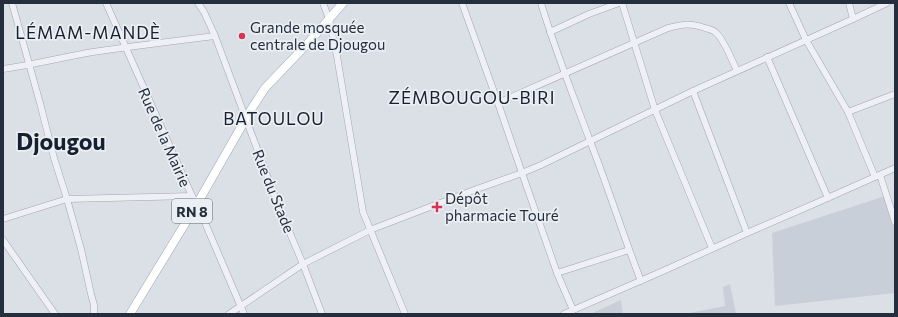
<svg xmlns="http://www.w3.org/2000/svg" width="898" height="317" font-family="Commissioner,sans-serif">
  <style>
    .built { fill: #c9cfd9 }
    .lines { fill: none; stroke-linecap: round; stroke-linejoin: round }
    .minor-casing { stroke: #a0a7b1; stroke-width: 7 }
    .major-casing { stroke: #99a5b3; stroke-width: 9 }
    .minor { stroke: #eef0f5; stroke-width: 6 }
    .major { stroke: #fff; stroke-width: 8 }
    .poi-dot { fill: #d73555; stroke: #eaeff4; stroke-width: 1.5 }
    .labels { text-anchor: middle; dominant-baseline: central; stroke-width: 3.5; stroke-linejoin: round; paint-order: stroke }
    .shield { fill: #eaeff4; stroke: #5f6874; stroke-width: 1 }
    .shield-label { font-size: 14px; font-weight: bold; fill: #242e3d }
    .poi-label { font-size: 15px; fill: #242e3d; stroke: #eaeff4; text-anchor: start }
    .street-label { font-size: 15px; fill: #242e3d; stroke: #eaeff4 }
    .quarter-label { font-size: 17px; letter-spacing: 1px; fill: #17202e; stroke: #eaeff4 }
    .town-label { font-size: 23px; font-weight: bold; fill: #17202e; stroke: #eaeff4 }
  </style>
  <rect width="100%" height="100%" fill="#dbe0e7"/>
  <!-- built -->
  <g class="built">
    <polygon points="888,195 895,212 895,293 775,306 772,233"/>
    <polygon points="730,284 736,314 684,314 725,306 723,287"/>
    <polygon points="621,300 623,314 590,314 599,310"/>
  </g>
  <g class="lines">
    <!-- minor casing -->
    <g class="minor-casing">
      <g id="minor">
        <polyline points="12,3 40,103 54,158 67,199 81,249 91,294 94,305 94,314"/>
        <polyline points="106,3 192,196 197,204 244,314"/>
        <polyline points="198,3 204,12 215,36 278,205 303,264 322,314"/>
        <polyline points="323,3 329,19 337,56 363,212 405,314"/>
        <polyline points="462,3 498,103 522,173 557,273 573,310"/>
        <path d="M541 3C555 50 573 95 590 141 608 187 623 235 641 281"/>
        <polyline points="622,3 655,110 712,248"/>
        <polyline points="789,3 806,40 848,112 875,177"/>
        <polyline points="849,3 853,19"/>
        <polyline points="550,32 589,14 619,3"/>
        <polyline points="767,57 828,198"/>
        <path d="M3 69C33 65 63 57 93 52 134 46 174 41 215 36"/>
        <polyline points="693,91 747,233"/>
        <path d="M498 103 668 28C683 24 690 23 705 28 709 29 714 30 716 33 723 38 733 62 737 71"/>
        <polyline points="848,112 895,94"/>
        <polyline points="880,175 895,222"/>
        <polyline points="3,219 67,199 192,196"/>
        <polyline points="3,240 55,314"/>
        <polyline points="557,273 629,250"/>
        <polyline points="229,314 303,264 370,230 474,190 522,173 541,165 693,91 853,19 887,3"/>
        <polyline points="564,314 663,271 747,233 814,204 895,168"/>
      </g>
    </g>
    <!-- major casing -->
    <g class="major-casing">
      <polyline id="major" points="130,314 197,204 252,108 265,88 309,42 343,3"/>
    </g>
    <!-- minor -->
    <use href="#minor" class="minor"/>
    <!-- major -->
    <use href="#major" class="major"/>
  </g>
  <!-- markers -->
  <g class="poi-dot">
    <circle cx="242" cy="36" r="4"/>
    <path d="M435 201h4v4h4v4h-4v4h-4v-4h-4v-4h4z"/>
  </g>
  <g class="labels">
    <!-- shield labels -->
    <rect class="shield" x="172" y="199" width="40" height="24" rx="3"/>
    <g class="shield-label">
      <text x="192" y="211">RN 8</text>
    </g>
    <!-- poi labels -->
    <g class="poi-label">
      <text x="250" y="27">Grande mosquée<tspan x="250" dy="17">centrale de Djougou</tspan></text>
      <text x="445" y="198">Dépôt<tspan x="445" dy="17">pharmacie Touré</tspan></text>
    </g>
    <!-- street labels -->
    <g class="street-label">
      <text transform="translate(165 137) rotate(66)">Rue de la Mairie</text>
      <text transform="translate(274 191) rotate(68)">Rue du Stade</text>
    </g>
    <!-- quarter labels -->
    <g class="quarter-label">
      <text x="88" y="32">LÉMAM-MANDÈ</text>
      <text x="472" y="97">ZÉMBOUGOU-BIRI</text>
      <text x="274" y="118">BATOULOU</text>
    </g>
    <!-- town labels -->
    <g class="town-label">
      <text x="61" y="141">Djougou</text>
    </g>
  </g>
  <!-- border -->
  <rect width="898" height="317" fill="none" stroke="#242e3d" stroke-width="8"/>
</svg>
